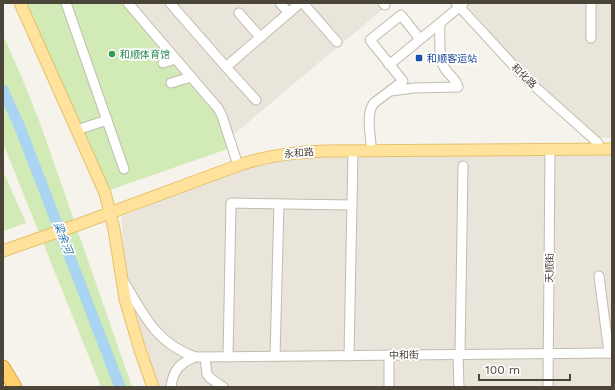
<svg xmlns="http://www.w3.org/2000/svg" width="615" height="390" font-family="'Work Sans','Noto Sans SC',sans-serif">
  <style>
    .residential { fill: #eae5da }
    .green { fill: #d2eab5 }
    .lines { fill: none; stroke-linecap: round; stroke-linejoin: round }
    .river { stroke: #a9d4f2; stroke-width: 11 }
    .minor-casing { stroke: #c2bbae; stroke-width: 11 }
    .major-casing { stroke: #e6c16a; stroke-width: 13 }
    .highway-casing { stroke: #e0a43c; stroke-width: 15 }
    .minor { stroke: #fff; stroke-width: 9 }
    .major { stroke: #ffe39c; stroke-width: 11 }
    .highway { stroke: #ffcf6e; stroke-width: 13 }
    .leisure-dot { fill: #2e9e5b; stroke: #fff; stroke-width: 1.5 }
    .transit-dot { fill: #1a4fb4; stroke: #fff; stroke-width: 1.5 }
    .labels { text-anchor: middle; dominant-baseline: central; stroke-width: 3.5; stroke-linejoin: round; paint-order: stroke }
    .leisure-label { font-size: 10px; fill: #27864d; stroke: #fff; text-anchor: start }
    .transit-label { font-size: 10px; fill: #164399; stroke: #fff; text-anchor: start }
    .street-label { font-size: 10px; fill: #4b4439; stroke: #fff }
    .water-label { font-size: 11px; font-style: italic; fill: #2e7ab2; stroke: #fff }
  </style>
  <rect width="100%" height="100%" fill="#f6f3ec"/>
  <!-- residential -->
  <g class="residential">
    <polygon points="132,3 390,3 233,135"/>
    <polygon points="465,3 612,3 612,138 598,138 518,64"/>
    <polygon points="612,153 612,387 159,387 139,324 125,264 121,217 223,175 250,165 303,156"/>
  </g>
  <!-- green -->
  <g class="green">
    <polygon points="24,3 132,3 220,104 236,146 110,190"/>
    <polygon points="3,35 22,78 40,123 97,286 132,387 101,387 3,143"/>
    <polygon points="3,171 26,223 3,231"/>
  </g>
  <g class="lines">
    <!-- river -->
    <polyline class="river" points="3,90 19,125 120,387"/>
    <!-- minor casing -->
    <g class="minor-casing">
      <g id="minor">
        <polyline points="66,3 124,169"/>
        <polyline points="128,3 210,99 218,108 222,116 236,159"/>
        <polyline points="170,3 226,67 256,100"/>
        <polyline points="280,3 289,13"/>
        <polyline points="303,3 337,42"/>
        <polyline points="383,3 385,5"/>
        <polyline points="456,3 522,75 598,143"/>
        <polyline points="591,3 591,38"/>
        <polyline points="239,13 260,37"/>
        <polyline points="163,63 175,59"/>
        <polyline points="389,65 463,4"/>
        <polyline points="226,67 300,3"/>
        <polyline points="171,83 191,77"/>
        <path d="M391 91 414 88 458 87C457 79 447 74 444 67 438 55 440 36 440 23"/>
        <polyline points="77,130 107,120"/>
        <path d="M371 144C370 132 366 113 374 103L403 81 370 40 401 15 420 39"/>
        <polyline points="599,276 609,353"/>
        <path d="M124 282C144 315 156 343 195 357"/>
        <polyline points="389,355 389,387"/>
        <polyline points="458,355 459,387"/>
        <polyline points="460,355 463,166"/>
        <polyline points="275,356 279,204"/>
        <polyline points="349,356 353,151"/>
        <polyline points="205,357 207,374 210,378 223,387"/>
        <polyline points="228,357 231,203 352,205"/>
        <path d="M171 387C173 370 180 363 195 357L612 353"/>
        <polyline points="548,387 550,150"/>
      </g>
    </g>
    <!-- major casing -->
    <g class="major-casing">
      <g id="major">
        <polyline points="20,3 105,193 114,229 125,299 140,350 153,387"/>
        <path d="M3 251 80 224 242 164C270 155 297 152 326 151L612 149"/>
      </g>
    </g>
    <!-- highway casing -->
    <g class="highway-casing">
      <polyline id="highway" points="3,367 15,387"/>
    </g>
    <!-- minor -->
    <use href="#minor" class="minor"/>
    <!-- major -->
    <use href="#major" class="major"/>
    <!-- highway -->
    <use href="#highway" class="highway"/>
  </g>
  <!-- markers -->
  <circle class="leisure-dot" cx="112" cy="54" r="4"/>
  <rect class="transit-dot" x="415" y="54" width="8" height="8" rx="2"/>
  <g class="labels">
    <!-- leisure labels -->
    <g class="leisure-label">
      <text x="120" y="54">和顺体育馆</text>
    </g>
    <!-- transit labels -->
    <g class="transit-label">
      <text x="427" y="58">和顺客运站</text>
    </g>
    <!-- street labels -->
    <g class="street-label">
      <text transform="translate(524 76) rotate(44)">和化路</text>
      <text transform="translate(299 153) rotate(-5)">永和路</text>
      <text transform="translate(549 268) rotate(-90)">天顺街</text>
      <text transform="translate(404 355) rotate(-1)">中和街</text>
    </g>
    <!-- water labels -->
    <g class="water-label">
      <text transform="translate(63 238) rotate(69)">梁余河</text>
    </g>
  </g>
  <!-- border -->
  <rect width="615" height="390" fill="none" stroke="#4b4439" stroke-width="8"/>
  <!-- scale -->
  <path d="M479 374v6h91v-6" fill="none" stroke="#4b4439" stroke-width="2"/>
  <text x="485" y="374" font-size="12" fill="#4b4439" stroke="#ffffff" stroke-width="3" paint-order="stroke">100 m</text>
</svg>
